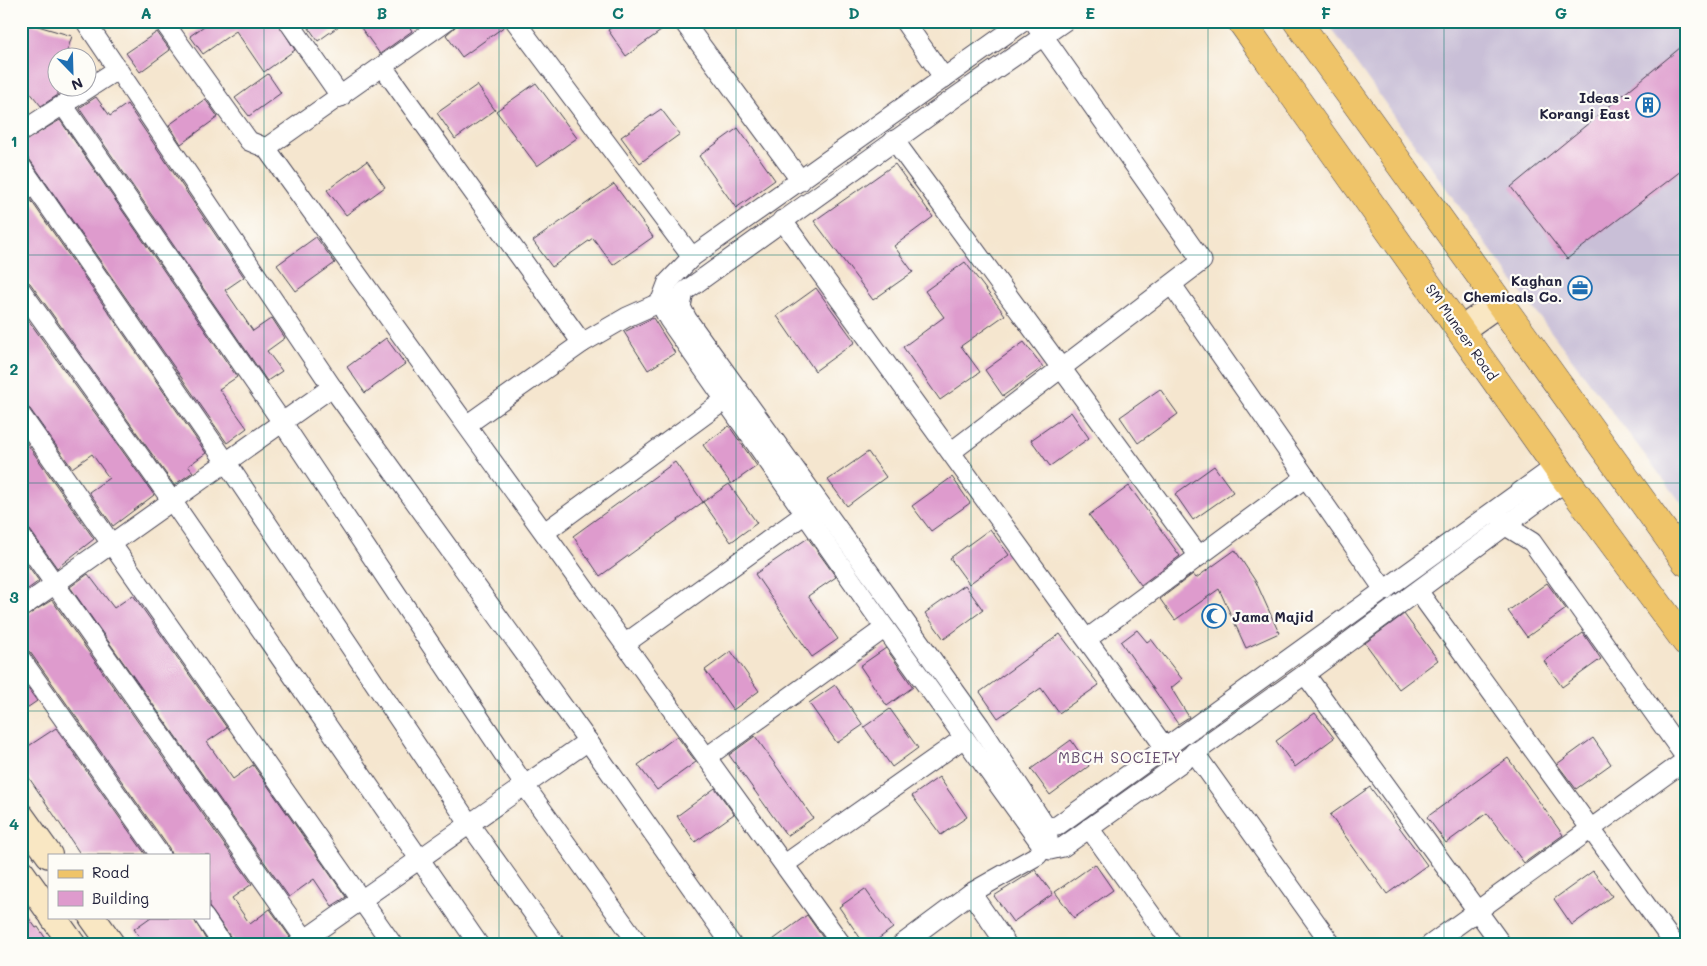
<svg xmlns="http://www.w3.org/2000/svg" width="1707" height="966" font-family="Mali,sans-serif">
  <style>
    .industrial { fill: #c9bfd7 }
    .building { fill: #de9bcd }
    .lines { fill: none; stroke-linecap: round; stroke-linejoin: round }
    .minor-casing { stroke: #423f51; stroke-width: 21 }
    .secondary-casing { stroke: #423f51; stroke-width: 28 }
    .primary-casing { stroke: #423f51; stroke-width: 29 }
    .minor { stroke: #fff; stroke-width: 19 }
    .secondary { stroke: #f9e7c3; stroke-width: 26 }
    .primary { stroke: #efc469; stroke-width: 28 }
    .grid { fill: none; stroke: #0f766e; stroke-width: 1; stroke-opacity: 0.55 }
    .labels { text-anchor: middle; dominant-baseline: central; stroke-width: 4.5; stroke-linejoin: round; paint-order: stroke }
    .poi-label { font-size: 14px; font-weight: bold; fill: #22223b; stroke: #fdfcf7; text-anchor: end }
    .street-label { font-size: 14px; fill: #22223b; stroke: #fdfcf7 }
    .neighbourhood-label { font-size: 15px; letter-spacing: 1px; fill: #644c6e; stroke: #fdfcf7 }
    .neatline { fill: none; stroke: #0f766e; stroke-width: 2 }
    .grid-label { font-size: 16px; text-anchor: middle; font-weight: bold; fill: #0f766e }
  </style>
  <rect width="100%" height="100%" fill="#fdfcf7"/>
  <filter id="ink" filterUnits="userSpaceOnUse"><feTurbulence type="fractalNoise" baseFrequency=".02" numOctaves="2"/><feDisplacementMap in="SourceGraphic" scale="10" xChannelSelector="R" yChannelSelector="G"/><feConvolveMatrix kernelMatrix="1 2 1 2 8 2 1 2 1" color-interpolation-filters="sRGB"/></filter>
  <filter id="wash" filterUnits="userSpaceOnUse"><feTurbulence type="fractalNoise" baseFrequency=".0096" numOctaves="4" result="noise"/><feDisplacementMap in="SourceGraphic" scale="20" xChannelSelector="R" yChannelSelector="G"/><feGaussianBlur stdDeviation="1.12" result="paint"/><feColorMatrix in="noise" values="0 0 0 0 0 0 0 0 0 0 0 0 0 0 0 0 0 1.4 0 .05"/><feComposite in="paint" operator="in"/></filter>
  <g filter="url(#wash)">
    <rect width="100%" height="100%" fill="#f5e6cf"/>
    <!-- industrial -->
    <polygon class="industrial" points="1326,21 1686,21 1686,509 1520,291"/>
    <g id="blocks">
      <!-- building -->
      <g class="building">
        <polygon points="21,21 72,36 65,58 58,58 58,95 41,106 21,81"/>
        <polygon points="211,21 277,21 295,50 264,72 236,31 203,54 190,36"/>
        <polygon points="304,21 346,21 318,41"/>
        <polygon points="356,21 406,21 412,31 380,54"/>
        <polygon points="457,21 504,21 505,26 462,57 446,35 456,26"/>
        <polygon points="620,21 672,21 672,23 626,56 608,30"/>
        <polygon points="157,32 170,50 140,72 126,53"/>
        <polygon points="1686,43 1686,167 1567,259 1511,187"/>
        <polygon points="268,74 281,93 249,116 235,98"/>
        <polygon points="536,83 577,138 537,166 496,111"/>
        <polygon points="477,85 495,110 455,139 437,113"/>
        <polygon points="96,97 110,116 127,104 244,277 225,290 253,331 272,318 285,338 267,351 282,371 267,381 79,108"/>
        <polygon points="205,99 218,117 181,144 169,125"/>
        <polygon points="661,109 680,134 640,163 621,137"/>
        <polygon points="60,120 237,377 219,389 247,428 227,443 30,160 21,155 21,143"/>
        <polygon points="738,128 775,180 736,208 699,156"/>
        <polygon points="367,161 385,187 346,215 327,190"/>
        <polygon points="895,164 933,217 894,246 913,272 873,300 814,221"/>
        <polygon points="614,184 653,237 613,265 593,238 552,267 533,241"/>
        <polygon points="21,186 206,453 188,466 193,472 174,485 30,283 21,279"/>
        <polygon points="316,237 335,263 296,291 277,265"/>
        <polygon points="965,262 1005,315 961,346 980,372 940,400 903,347 944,317 925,291"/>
        <polygon points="816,288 855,342 815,371 777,316"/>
        <polygon points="21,310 154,495 113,526 89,492 109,478 92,454 72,468 30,409 21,404"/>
        <polygon points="653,318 675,353 648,370 624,332"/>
        <polygon points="386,338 405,364 365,393 347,367"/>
        <polygon points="1024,342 1043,367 1003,396 985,370"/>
        <polygon points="1160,389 1178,414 1138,443 1120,417"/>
        <polygon points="1071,412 1089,438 1050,466 1031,440"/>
        <polygon points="729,426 757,466 731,484 703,445"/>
        <polygon points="21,435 94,539 57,568 30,530 21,525"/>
        <polygon points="868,452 886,477 847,506 828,480"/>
        <polygon points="675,462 703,502 600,576 573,536"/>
        <polygon points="1214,466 1233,492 1193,520 1175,494"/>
        <polygon points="952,477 970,503 931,531 912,506"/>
        <polygon points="729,484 757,523 731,542 703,502"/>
        <polygon points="1129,486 1180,556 1141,585 1089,515"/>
        <polygon points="990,529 1009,555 969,584 950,558"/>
        <polygon points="808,538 836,577 808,596 838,639 812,657 755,574"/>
        <polygon points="1235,550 1256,582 1279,633 1246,648 1219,589 1175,620 1160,599 1193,574 1196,578"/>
        <polygon points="21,556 39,581 21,594"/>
        <polygon points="88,574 114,608 133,595 227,728 207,742 233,779 253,765 346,897 332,906 314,879 289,897 70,587"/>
        <polygon points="1547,583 1566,609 1527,637 1508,611"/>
        <polygon points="965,585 983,610 944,639 925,613"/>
        <polygon points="52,600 252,884 232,898 250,924 270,909 290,937 284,945 234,945 232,939 209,907 209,855 171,855 169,848 30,652 21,648 21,619"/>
        <polygon points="1404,614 1438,660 1399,689 1365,643"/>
        <polygon points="1137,630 1147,642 1151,639 1182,679 1171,688 1189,717 1178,724 1121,642"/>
        <polygon points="1583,633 1601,659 1562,687 1544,661"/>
        <polygon points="1060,634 1099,685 1059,713 1041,688 998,718 980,692"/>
        <polygon points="886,648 913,687 887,706 860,666"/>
        <polygon points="731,651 759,691 733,710 705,670"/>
        <polygon points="21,679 37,701 21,712"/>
        <polygon points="835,685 863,725 837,743 809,703"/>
        <polygon points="890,709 918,748 892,767 864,727"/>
        <polygon points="1315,713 1334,738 1295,767 1276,741"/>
        <polygon points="56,728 146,855 81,855 21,766 21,751"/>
        <polygon points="677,736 696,762 657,790 638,765"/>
        <polygon points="755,736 813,818 787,836 729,755"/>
        <polygon points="1593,738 1611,764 1576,789 1557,764"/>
        <polygon points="1071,740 1089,766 1050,795 1031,769"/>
        <polygon points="1508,758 1563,835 1524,863 1487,813 1446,843 1427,817"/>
        <polygon points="939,777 967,817 941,835 912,796"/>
        <polygon points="1370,787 1427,865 1387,894 1330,815"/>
        <polygon points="715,788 734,814 695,842 677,816"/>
        <polygon points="1095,864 1113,890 1074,918 1055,892"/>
        <polygon points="1035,870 1053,894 1013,922 994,896"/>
        <polygon points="1593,871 1612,896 1572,925 1554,899"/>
        <polygon points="865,889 893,928 870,945 865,945 839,907"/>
        <polygon points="21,907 36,928 38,927 50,945 21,945"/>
        <polygon points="807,915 828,945 766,945"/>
        <polygon points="151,917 193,917 209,945 145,945 134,929"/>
      </g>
    </g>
  </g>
  <g filter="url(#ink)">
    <use href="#blocks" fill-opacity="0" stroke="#423f51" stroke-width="1"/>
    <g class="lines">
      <!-- minor casing -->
      <g class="minor-casing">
        <g id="minor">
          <polyline points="85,21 332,387 588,741 732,945"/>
          <polyline points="163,21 249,141 266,148 842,945"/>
          <polyline points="288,21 341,97"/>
          <polyline points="515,21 692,257"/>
          <polyline points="683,21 801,181"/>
          <polyline points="904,21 944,78"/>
          <polyline points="1024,21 692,257 668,282 660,303 669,320 885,628 1044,848 1050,850 1063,847 1305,674 1567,480"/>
          <polyline points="1065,21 957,96 684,292 681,307 687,319 980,726 1046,827 1057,826 1556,466"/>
          <polyline points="383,67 582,343"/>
          <polyline points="63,105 282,422 525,786 639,945"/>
          <polyline points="21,132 118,69"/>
          <polyline points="894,140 1199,556"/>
          <polyline points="266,148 446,21"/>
          <polyline points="21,166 226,462 470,825 556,945"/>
          <polyline points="782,220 1166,749"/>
          <polyline points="1172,285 1385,591"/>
          <polyline points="21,290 172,501 479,945"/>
          <polyline points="21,415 393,945"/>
          <polyline points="468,424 582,343 627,317 670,298"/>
          <polyline points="951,452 1202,261 1037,27"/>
          <polyline points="1500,517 1506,526 1532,542 1686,758"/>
          <polyline points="545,532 733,394"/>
          <polyline points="21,536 309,945"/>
          <polyline points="1418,591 1675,945"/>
          <polyline points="21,608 332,387"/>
          <polyline points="1087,639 1306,477"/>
          <polyline points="626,643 805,514"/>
          <polyline points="21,659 160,855"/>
          <polyline points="1305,674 1502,945"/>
          <polyline points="1194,752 1332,945"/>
          <polyline points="707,757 885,628"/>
          <polyline points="1089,828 1173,945"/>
          <polyline points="785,864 964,738"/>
          <polyline points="971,893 1007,945"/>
          <polyline points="204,917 223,945"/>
          <polyline points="297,945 588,741"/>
          <polyline points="901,945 971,893 1038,855 1048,838"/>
          <polyline points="1430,945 1686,760"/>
        </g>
      </g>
      <!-- secondary casing -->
      <g class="secondary-casing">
        <g id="secondary">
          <polyline points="1461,330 1499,303"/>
          <polyline points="21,816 49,855"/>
          <polyline points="21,872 49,911"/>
          <polyline points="53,917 73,945"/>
          <polyline points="92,917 112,945"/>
        </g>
      </g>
      <!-- primary casing -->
      <g class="primary-casing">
        <g id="primary">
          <polyline points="1241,21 1556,466 1686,642"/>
          <polyline points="1297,21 1686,562"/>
        </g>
      </g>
      <!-- minor -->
      <use href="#minor" class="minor"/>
      <!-- secondary -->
      <use href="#secondary" class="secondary"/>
      <!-- primary -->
      <use href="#primary" class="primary"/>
    </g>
  </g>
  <!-- grid -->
  <path class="grid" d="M264 21V945M499 21V945M736 21V945M971 21V945M1208 21V945M1444 21V945M21 255H1686M21 483H1686M21 711H1686"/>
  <!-- icons -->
  <defs>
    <g id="building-ring" transform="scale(1.25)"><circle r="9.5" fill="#fdfcf7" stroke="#1f6fb2" stroke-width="1.5"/><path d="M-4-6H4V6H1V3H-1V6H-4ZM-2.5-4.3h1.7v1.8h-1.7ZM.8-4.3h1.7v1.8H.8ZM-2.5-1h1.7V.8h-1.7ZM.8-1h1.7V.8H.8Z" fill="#1f6fb2"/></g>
    <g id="office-ring" transform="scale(1.25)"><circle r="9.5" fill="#fdfcf7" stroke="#1f6fb2" stroke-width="1.5"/><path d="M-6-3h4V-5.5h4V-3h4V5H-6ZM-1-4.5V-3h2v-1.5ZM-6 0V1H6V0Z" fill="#1f6fb2"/></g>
    <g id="mosque-ring" transform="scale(1.25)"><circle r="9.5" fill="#fdfcf7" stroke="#1f6fb2" stroke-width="1.5"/><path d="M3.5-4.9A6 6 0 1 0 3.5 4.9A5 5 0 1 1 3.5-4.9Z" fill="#1f6fb2"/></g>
  </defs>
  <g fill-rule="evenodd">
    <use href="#building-ring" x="1648" y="105"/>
    <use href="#office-ring" x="1580" y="288"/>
    <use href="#mosque-ring" x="1214" y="616"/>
  </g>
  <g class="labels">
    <!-- poi labels -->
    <g class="poi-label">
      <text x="1630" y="97">Ideas -<tspan x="1630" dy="16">Korangi East</tspan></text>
      <text x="1562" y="280">Kaghan<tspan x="1562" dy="16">Chemicals Co.</tspan></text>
      <text x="1232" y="616" text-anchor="start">Jama Majid</text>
    </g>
    <!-- street labels -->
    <g class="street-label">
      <text transform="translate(1462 332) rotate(55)">SM Muneer Road</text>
    </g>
    <!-- neighbourhood labels -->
    <g class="neighbourhood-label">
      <text x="1120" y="757">MBCH SOCIETY</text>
    </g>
  </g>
  <!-- margin -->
  <rect width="1707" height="966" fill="none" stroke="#fdfcf7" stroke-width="55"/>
  <!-- legend -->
  <rect x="48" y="854" width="162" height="65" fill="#fdfcf7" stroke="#a5a5ac"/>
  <rect x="58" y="870" width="25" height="8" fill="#efc469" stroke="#a5a5ac"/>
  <text x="92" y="878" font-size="15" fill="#22223b">Road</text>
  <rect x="58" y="891" width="25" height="15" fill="#de9bcd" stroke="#a5a5ac"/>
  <text x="92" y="904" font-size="15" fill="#22223b">Building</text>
  <!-- north arrow -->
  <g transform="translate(72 72) rotate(157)"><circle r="24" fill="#fdfcf7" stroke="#a5a5ac"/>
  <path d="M0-4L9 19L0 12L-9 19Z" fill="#1f6fb2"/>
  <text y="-8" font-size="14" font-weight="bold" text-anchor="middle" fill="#22223b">N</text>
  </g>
  <rect x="28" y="28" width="1652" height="910" class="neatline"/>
  <g class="grid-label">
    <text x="146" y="19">A</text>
    <text x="382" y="19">B</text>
    <text x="618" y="19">C</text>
    <text x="854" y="19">D</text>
    <text x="1090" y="19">E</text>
    <text x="1326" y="19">F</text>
    <text x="1561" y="19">G</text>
    <text x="14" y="147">1</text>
    <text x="14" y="375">2</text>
    <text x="14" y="603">3</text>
    <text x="14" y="830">4</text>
  </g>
</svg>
